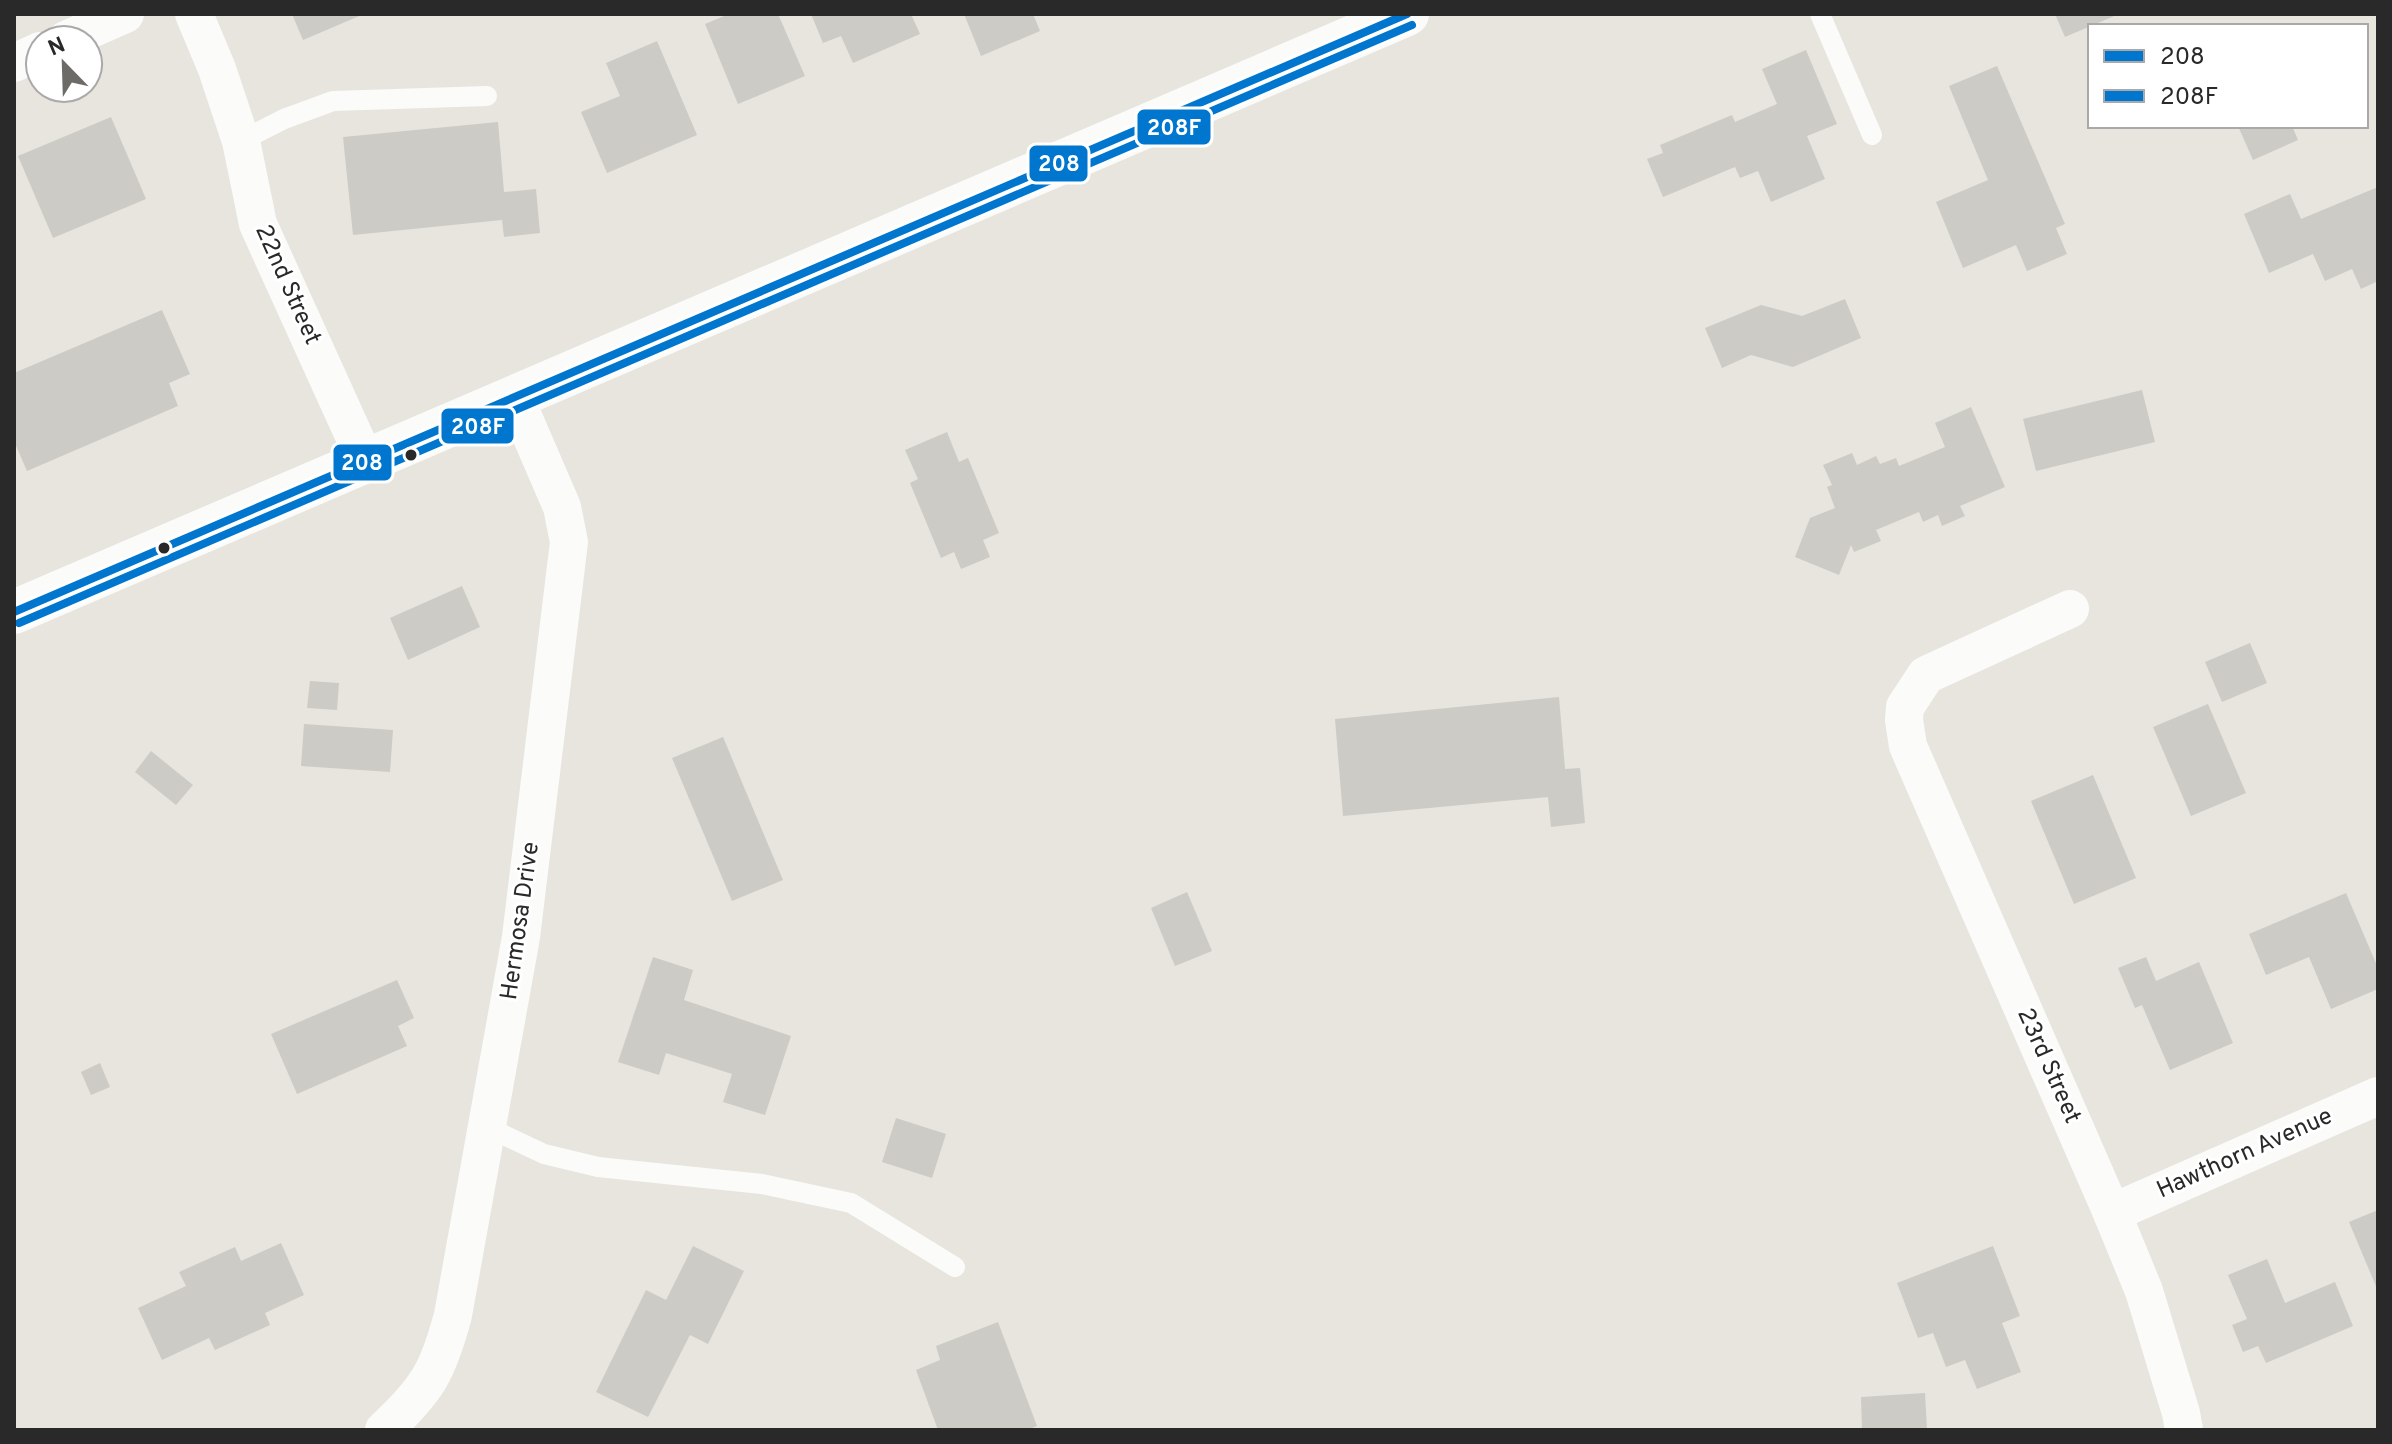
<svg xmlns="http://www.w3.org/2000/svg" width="2392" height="1444" font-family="Overpass,sans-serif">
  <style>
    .building { fill: #cccbc5 }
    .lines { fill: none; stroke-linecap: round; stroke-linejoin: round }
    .service { stroke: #fbfbfa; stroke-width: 20 }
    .minor { stroke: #fbfbfa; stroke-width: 38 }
    .secondary { stroke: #fbfbfa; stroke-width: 44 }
    .bus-1-casing { stroke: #fff; stroke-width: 14 }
    .bus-2-casing { stroke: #fff; stroke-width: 14 }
    .bus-1 { stroke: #0076ce; stroke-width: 8 }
    .bus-2 { stroke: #0076ce; stroke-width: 8 }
    .bus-dot { fill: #292929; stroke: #fff; stroke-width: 3 }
    .labels { text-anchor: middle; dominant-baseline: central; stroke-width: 6; stroke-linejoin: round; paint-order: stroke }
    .street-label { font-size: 24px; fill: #292929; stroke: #fff }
    .line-badge { stroke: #fff; stroke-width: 3 }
    .badge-label { font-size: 22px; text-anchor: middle; font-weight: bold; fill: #fff }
  </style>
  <rect width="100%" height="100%" fill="#e7e5de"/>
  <!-- building -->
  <g class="building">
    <polygon points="292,14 364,14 303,40"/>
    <polygon points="729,14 778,14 805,76 738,104 705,24"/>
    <polygon points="811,14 911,14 920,34 853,63 841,36 823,43"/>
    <polygon points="964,14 1033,14 1040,31 981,56"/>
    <polygon points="2055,14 2119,14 2065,37"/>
    <polygon points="657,41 697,135 607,173 581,112 620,96 606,63"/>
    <polygon points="1806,50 1837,124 1807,136 1825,179 1771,202 1758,171 1740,178 1735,167 1663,197 1647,159 1663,153 1660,145 1732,115 1735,122 1777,104 1762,69"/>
    <polygon points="1997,66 2065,224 2056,228 2067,254 2027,271 2016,245 1963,268 1936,202 1988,180 1949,86"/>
    <polygon points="111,117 146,199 53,238 18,156"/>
    <polygon points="498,122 504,192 536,189 540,233 504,237 502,220 353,235 343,137"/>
    <polygon points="2238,126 2292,126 2298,140 2253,160"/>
    <polygon points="2378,187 2378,281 2361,289 2352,269 2325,281 2313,254 2269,273 2244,214 2290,194 2301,219"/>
    <polygon points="1845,299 1861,338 1793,367 1751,355 1722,368 1705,328 1761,305 1802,316"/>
    <polygon points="162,310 190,374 169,383 178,406 27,471 14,441 14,373"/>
    <polygon points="2142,390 2155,442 2036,471 2023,419"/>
    <polygon points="1971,407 2005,487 1960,506 1965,516 1942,526 1938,515 1923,522 1919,512 1876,530 1881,541 1854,552 1851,545 1839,575 1795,557 1810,518 1835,508 1827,487 1832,485 1823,465 1852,453 1857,465 1876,456 1880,464 1896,458 1899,466 1945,447 1935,423"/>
    <polygon points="947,432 959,462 968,458 999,533 983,540 990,557 961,569 954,552 941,558 910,483 918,479 905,450"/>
    <polygon points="462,586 480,627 408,660 390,618"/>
    <polygon points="2250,643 2267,683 2222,702 2205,662"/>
    <polygon points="310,681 339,683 337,710 307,708"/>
    <polygon points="1559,697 1565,769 1580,768 1585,823 1551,827 1548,797 1343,816 1335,719"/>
    <polygon points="2208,704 2246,793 2191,816 2153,727"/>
    <polygon points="304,724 393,730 390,772 301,766"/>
    <polygon points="723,737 783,880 732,901 672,758"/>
    <polygon points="151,751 193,785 176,805 135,772"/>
    <polygon points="2093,775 2136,878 2074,904 2031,801"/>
    <polygon points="1187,892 1212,951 1175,966 1151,908"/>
    <polygon points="2346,893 2378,968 2378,989 2331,1009 2309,957 2266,975 2249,934"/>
    <polygon points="653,957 693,970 684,1000 791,1036 765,1115 723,1102 732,1074 666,1053 659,1075 618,1062"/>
    <polygon points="2146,957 2156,981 2199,962 2233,1043 2170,1070 2142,1005 2135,1008 2118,968"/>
    <polygon points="397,980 414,1018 398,1026 407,1046 297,1094 271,1034"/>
    <polygon points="100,1063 110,1087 91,1095 81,1072"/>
    <polygon points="896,1118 946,1134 932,1178 882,1162"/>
    <polygon points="2378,1210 2378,1291 2349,1222"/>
    <polygon points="281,1243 304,1295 265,1313 270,1325 215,1350 209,1338 162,1360 138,1308 186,1286 179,1272 235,1247 241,1261"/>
    <polygon points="693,1246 744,1271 708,1344 690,1335 648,1417 596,1392 646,1290 666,1300"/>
    <polygon points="1993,1246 2020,1316 2002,1323 2021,1372 1977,1389 1965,1360 1946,1367 1933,1333 1918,1338 1897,1283"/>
    <polygon points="2267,1259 2285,1303 2335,1282 2353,1326 2266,1363 2258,1346 2243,1352 2232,1325 2247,1319 2228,1275"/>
    <polygon points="998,1322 1037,1426 1027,1430 938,1430 916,1370 940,1360 936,1346"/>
    <polygon points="1925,1393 1927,1430 1862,1430 1861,1397"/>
  </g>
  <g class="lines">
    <!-- service -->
    <g class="service">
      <polyline points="1820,14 1872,135"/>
      <polyline points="241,141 284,119 333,101 487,96"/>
      <polyline points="487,1127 544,1154 598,1167 762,1184 851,1203 955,1267"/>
    </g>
    <!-- minor -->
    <g class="minor">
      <polyline points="194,14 217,69 241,141 258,224 365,460"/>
      <polyline points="66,40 125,14"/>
      <polyline points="14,63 40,51"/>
      <polyline points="2070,609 1926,675 1905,707 1904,720 1908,746 2112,1213 2144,1291 2181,1413 2184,1430"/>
      <polyline points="2112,1213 2378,1096"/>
      <path d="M384 1430C427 1390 438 1372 453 1315L521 937 569 542 562 507 515 398"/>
    </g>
    <!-- secondary -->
    <polyline class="secondary" points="14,612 1407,14"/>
    <!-- bus-1 casing -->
    <g class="bus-1-casing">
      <polyline id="bus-1" points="14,612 1407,14"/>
    </g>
    <!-- bus-2 casing -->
    <g class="bus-2-casing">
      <polyline id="bus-2" points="19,623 1412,25"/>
    </g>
    <!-- bus-1 -->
    <use href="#bus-1" class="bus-1"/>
    <!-- bus-2 -->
    <use href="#bus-2" class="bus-2"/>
  </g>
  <!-- markers -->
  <g class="bus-dot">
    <circle cx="411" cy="455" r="7"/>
    <circle cx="164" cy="548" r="7"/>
  </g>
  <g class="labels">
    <!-- street labels -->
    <g class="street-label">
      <text transform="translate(287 285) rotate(66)">22nd Street</text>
      <text transform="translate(521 921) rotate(-82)">Hermosa Drive</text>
      <text transform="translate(2048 1066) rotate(66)">23rd Street</text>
      <text transform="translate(2245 1154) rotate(-24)">Hawthorn Avenue</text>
    </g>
  </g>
  <g class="line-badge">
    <rect x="1136" y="108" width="76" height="38" rx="8" fill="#0076ce"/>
    <rect x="1028" y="144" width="61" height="39" rx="8" fill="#0076ce"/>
    <rect x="440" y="407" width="75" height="38" rx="8" fill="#0076ce"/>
    <rect x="332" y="443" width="61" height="39" rx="8" fill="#0076ce"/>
  </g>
  <g class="badge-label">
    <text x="1174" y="135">208F</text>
    <text x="1059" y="171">208</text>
    <text x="478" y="434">208F</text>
    <text x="362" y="470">208</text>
  </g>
  <!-- border -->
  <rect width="2392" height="1444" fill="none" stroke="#292929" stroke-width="32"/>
  <!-- legend -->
  <rect x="2088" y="24" width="280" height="104" fill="#ffffff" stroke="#a9a9a9" stroke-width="2"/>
  <rect x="2104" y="50" width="40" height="12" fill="#0076ce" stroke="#a9a9a9" stroke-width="2"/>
  <text x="2160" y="64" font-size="24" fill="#292929">208</text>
  <rect x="2104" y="90" width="40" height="12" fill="#0076ce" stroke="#a9a9a9" stroke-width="2"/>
  <text x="2160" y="104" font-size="24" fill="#292929">208F</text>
  <!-- north arrow -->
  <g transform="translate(64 64) rotate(337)"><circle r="38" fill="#ffffff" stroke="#a9a9a9" stroke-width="2"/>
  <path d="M0-6L14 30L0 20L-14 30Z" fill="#6c6b68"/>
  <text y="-12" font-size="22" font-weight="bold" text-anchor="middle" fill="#292929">N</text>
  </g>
</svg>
